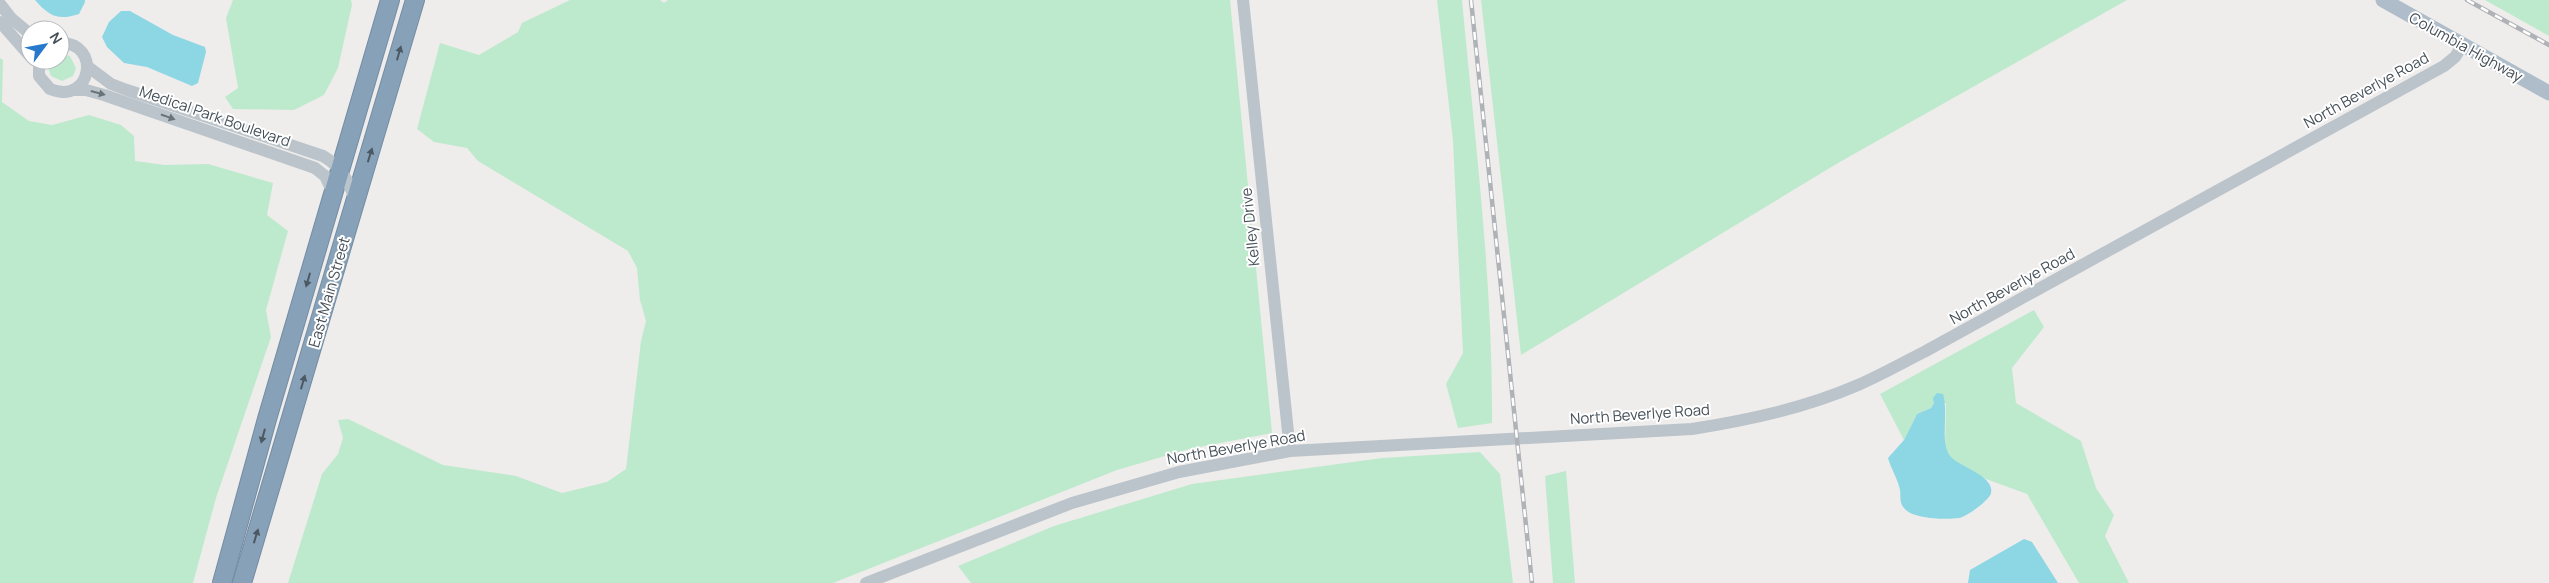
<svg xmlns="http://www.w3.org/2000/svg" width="2549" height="583" font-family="Manrope,sans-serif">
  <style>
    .green { fill: #bdeacc }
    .water { fill: #8dd6e4 }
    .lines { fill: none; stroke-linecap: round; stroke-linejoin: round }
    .highway-casing { stroke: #738da3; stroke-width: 20 }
    .minor { stroke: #bbc4ca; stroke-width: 12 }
    .major { stroke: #aebdc9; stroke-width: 15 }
    .highway { stroke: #87a1b8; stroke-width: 18 }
    .rail-casing { stroke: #afb2b6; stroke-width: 4.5 }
    .rail { stroke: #fff; stroke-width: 2.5; stroke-dasharray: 8; stroke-linecap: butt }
    .oneway { fill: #4c5862 }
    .oneway2 { fill: #69737a }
    .labels { text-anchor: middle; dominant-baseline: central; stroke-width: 4; stroke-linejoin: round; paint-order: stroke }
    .street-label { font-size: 15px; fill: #465058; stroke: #fff }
  </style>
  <rect width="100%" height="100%" fill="#efecec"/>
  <!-- green -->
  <g class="green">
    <polygon points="233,0 351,0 352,5 338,68 324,95 294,110 233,109 225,97 238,88 226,18"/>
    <polygon points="570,0 660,0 664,3 668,0 1230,0 1272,433 1189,449 1117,470 833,583 288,583 322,474 338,454 343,438 338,420 348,419 443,465 516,476 562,493 607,482 626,469 641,341 646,321 640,300 637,268 628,251 478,161 467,148 434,142 417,129 440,43 479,55 518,32 522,23"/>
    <path d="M1437 0H1462C1475 140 1493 282 1492 423L1458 428 1446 384 1463 353 1453 141Z"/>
    <polygon points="1481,0 2127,0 1838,163 1521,355"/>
    <polygon points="2485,0 2549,0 2549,36"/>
    <polygon points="60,54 70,56 76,68 73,76 62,81 51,76 48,68 50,60 60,60"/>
    <polygon points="0,58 3,60 2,102 29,121 52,125 89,115 121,125 134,136 135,161 165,165 208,164 273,183 267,215 288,231 266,310 271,337 216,498 193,583 0,583"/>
    <polygon points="2034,310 2044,327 2012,368 2016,403 2081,441 2096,488 2114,515 2105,536 2129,583 2079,583 2027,494 1986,479 1959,465 1949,456 1945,448 1946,403 1934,403 1931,408 1917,414 1904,440 1880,394"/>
    <polygon points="1480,452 1500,474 1513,583 971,583 958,566 1054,526 1192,484 1382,458"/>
    <polygon points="1566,471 1575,583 1553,583 1545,476"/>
  </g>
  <!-- water -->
  <g class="water">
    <path d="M35 0H85V2L79 14C58 21 49 16 35 0Z"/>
    <polygon points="121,11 130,11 173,35 205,47 206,52 198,83 192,86 147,67 124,63 107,47 102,37 109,22"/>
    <path d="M1937 393 1943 394C1949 412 1939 445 1951 457 1960 467 1995 476 1991 493 1990 500 1966 517 1959 518 1946 520 1912 519 1904 508 1899 502 1901 497 1900 490 1898 479 1891 469 1888 458L1904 440 1917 414 1931 408 1934 403 1933 398Z"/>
    <polygon points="2024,539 2032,542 2058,583 1968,583 1970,570"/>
  </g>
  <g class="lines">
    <!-- highway casing -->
    <g class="highway-casing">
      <g id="highway">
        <polyline points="222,583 267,419 390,0"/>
        <polyline points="242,583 415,0"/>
      </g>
    </g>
    <!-- minor -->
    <g class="minor">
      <polyline points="1243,0 1290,451"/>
      <polyline points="0,4 11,18 30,34"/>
      <polyline points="0,22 30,56"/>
      <path d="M39 60V76L50 89C92 106 102 42 60 43"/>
      <path d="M87 66 111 84 127 90 323 156C342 167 349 182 356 202"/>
      <polyline points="73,90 86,90 104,95 315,168 325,176 333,193"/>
      <path d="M866 583 1072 503 1179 472 1290 451 1692 429C1749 420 1805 408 1858 385 1881 375 1902 363 1924 352L2444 66 2455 57 2462 46"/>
    </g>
    <!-- major -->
    <polyline class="major" points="2383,0 2549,93"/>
    <!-- highway -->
    <use href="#highway" class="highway"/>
    <!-- rail casing -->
    <g class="rail-casing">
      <g id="rail">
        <polyline points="1471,0 1532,583"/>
        <polyline points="2467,0 2549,45"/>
      </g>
    </g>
    <!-- rail -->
    <use href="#rail" class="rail"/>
  </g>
  <!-- one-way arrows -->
  <defs><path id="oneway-solid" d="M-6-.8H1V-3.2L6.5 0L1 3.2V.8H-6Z" transform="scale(1.25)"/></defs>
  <g class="oneway">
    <use href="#oneway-solid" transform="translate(399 53) rotate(-74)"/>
    <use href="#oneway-solid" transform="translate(370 155) rotate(-73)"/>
    <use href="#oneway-solid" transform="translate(308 280) rotate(106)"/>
    <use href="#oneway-solid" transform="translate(303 382) rotate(-74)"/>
    <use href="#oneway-solid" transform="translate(263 436) rotate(105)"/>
    <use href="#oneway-solid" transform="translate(256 536) rotate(-73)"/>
  </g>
  <g class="oneway2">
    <use href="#oneway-solid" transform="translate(98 93) rotate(15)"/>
    <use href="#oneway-solid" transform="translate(168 117) rotate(19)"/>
  </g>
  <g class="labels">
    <!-- street labels -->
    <g class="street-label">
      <text transform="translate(2466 47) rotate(29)">Columbia Highway</text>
      <text transform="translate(2366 90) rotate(-29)">North Beverlye Road</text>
      <text transform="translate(215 116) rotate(19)">Medical Park Boulevard</text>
      <text transform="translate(1250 227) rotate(-96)">Kelley Drive</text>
      <text transform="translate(2012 286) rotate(-29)">North Beverlye Road</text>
      <text transform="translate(329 292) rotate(-74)">East Main Street</text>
      <text transform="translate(1640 414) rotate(-4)">North Beverlye Road</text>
      <text transform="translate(1236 447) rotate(-10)">North Beverlye Road</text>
    </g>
  </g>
  <!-- north arrow -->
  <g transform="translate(45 45) rotate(58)"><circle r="24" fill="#ffffff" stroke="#b5b9bc"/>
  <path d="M0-4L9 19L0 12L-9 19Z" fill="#2779ce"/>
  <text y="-8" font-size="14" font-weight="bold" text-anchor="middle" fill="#465058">N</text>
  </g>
</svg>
